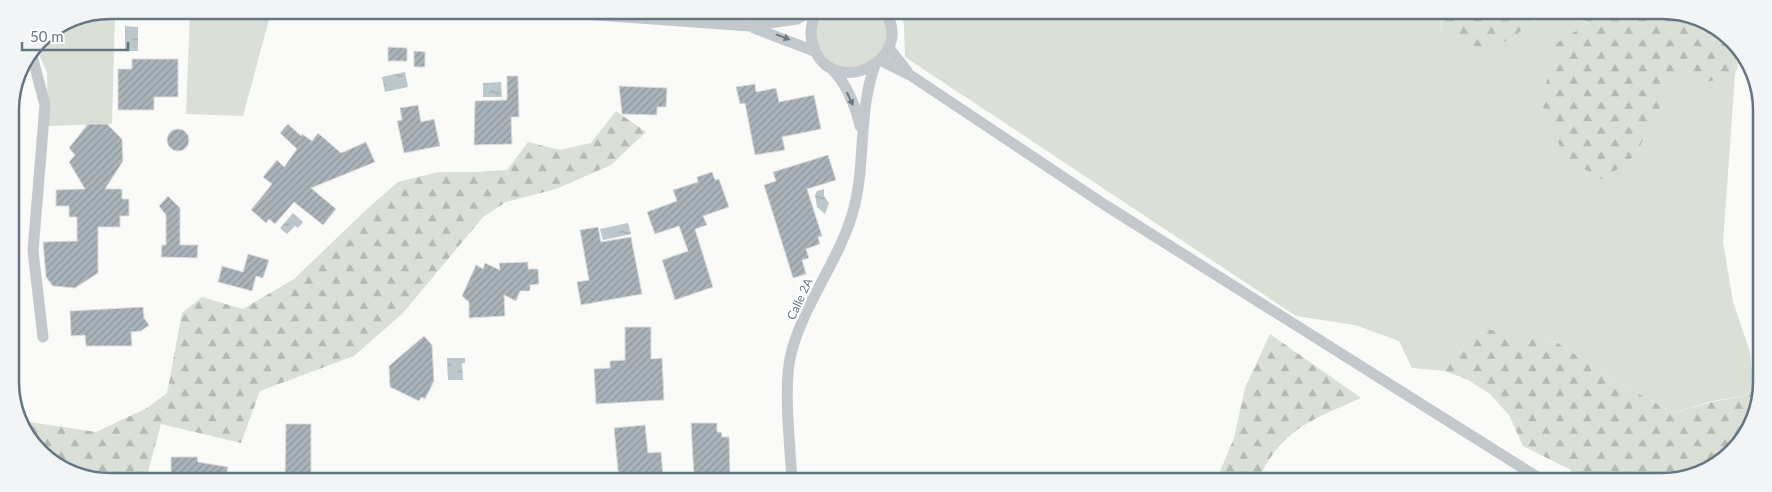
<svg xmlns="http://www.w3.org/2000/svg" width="1772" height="492" viewBox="0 0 1772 492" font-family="Lato,sans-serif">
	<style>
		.grass { fill: #dadfd7 }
		.forest { fill: url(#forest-firs) }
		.water { fill: url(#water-ripples) }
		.building { fill: url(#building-hatch); stroke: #dcdcda }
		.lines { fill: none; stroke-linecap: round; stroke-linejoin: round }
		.minor { stroke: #c3c8cc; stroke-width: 11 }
		.oneway { fill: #6a7a87 }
		.labels { text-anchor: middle; stroke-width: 5; stroke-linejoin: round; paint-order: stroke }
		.street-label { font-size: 12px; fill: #657683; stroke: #fff }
		.rim { fill: none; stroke: #657683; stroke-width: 2.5 }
	</style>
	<defs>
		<pattern id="forest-firs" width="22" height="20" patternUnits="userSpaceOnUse" patternTransform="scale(1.25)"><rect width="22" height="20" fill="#dadfd7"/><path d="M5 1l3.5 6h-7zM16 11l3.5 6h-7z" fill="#b4b9b4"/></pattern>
		<pattern id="water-ripples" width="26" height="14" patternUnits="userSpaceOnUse" patternTransform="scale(1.25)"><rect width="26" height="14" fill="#bbc7cb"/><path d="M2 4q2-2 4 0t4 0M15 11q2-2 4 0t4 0" fill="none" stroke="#9ca6aa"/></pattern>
		<pattern id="building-hatch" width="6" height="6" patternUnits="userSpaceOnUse" patternTransform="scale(1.25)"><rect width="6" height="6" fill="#aab3b9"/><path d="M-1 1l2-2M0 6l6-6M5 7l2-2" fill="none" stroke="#8e969c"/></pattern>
	</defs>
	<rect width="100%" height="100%" fill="#fafaf8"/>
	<!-- grass -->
	<path class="grass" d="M190,11L271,12L243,116L186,114Z
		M817,11L885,12L890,25L880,60L842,72L814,51Z
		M899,12L1440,13L1441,32L1512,40L1537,13L1578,17L1589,24L1581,30L1636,154L1681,65L1735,75L1738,48L1741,55L1735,75L1723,242L1733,302L1750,352L1754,394L1712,401L1673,413L1604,374L1558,343L1470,327L1463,346L1445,371L1412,368L1399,341L1355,325L1296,316L905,57L904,24Z
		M115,15L112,124L48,126L47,73L35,45L39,39L72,17Z"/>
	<!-- forest -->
	<path class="forest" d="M1440,13H1688L1733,39L1738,48L1735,75L1691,86L1681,66L1636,154L1604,180L1565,158L1543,107L1552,46L1589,23L1578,17L1537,13L1512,40L1476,47L1441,32Z
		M616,111L646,132L611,165L556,189L506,202L483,217L403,313L354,356L260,391L241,443L161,424L146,479H84L35,448L27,432L30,422L96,432L147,408L167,393L182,313L202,297L243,309L294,279L367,209L398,182L438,172H478L507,170L528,142L560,150L591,143Z
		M1470,326L1558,343L1604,374L1673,413L1712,402L1754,394L1756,412L1723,461L1669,482H1570L1571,470L1523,446L1509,415L1489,393L1466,379L1445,371L1463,346Z
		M1270,334L1361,398C1314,419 1280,429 1258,481H1216L1234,438L1245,388Z"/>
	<!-- water -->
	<path class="water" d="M125,26L138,27V51H125Z
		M405,72L408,87L385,92L382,77Z
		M501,82L502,97H483V83Z
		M824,189V196L829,203L825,214L817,207L815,195L817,191Z
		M293,213L303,222L298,228L295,226L287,234L280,228Z
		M628,223L631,234L603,240L600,229Z
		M447,358H465V363H462L463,380H448Z"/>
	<!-- building -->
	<path class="building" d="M388,47L407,48V61H388Z
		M414,51L425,52V67H414Z
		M132,59H178V97H154V110H118V69H132Z
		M507,76H518L519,117H511L512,144L474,145L475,101L507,100Z
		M755,84L756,92L776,88L779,102L814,95L821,129L782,137L785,150L755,155L745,103L740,104L736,87Z
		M619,86L667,88L666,107H657V115L622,114Z
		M418,105L421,122L434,119L440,146L404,153L397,121L402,120L400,108Z
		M88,124H107L122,139L123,161L105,189H122V199H129V216H120V227H98V273L75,288L53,286L46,277L43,242L77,241V217H69V206H56V190L85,189L69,162L75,155L69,148Z
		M288,124L301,136L302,134L312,141L318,133L341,153L366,142L375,162L311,188L336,209L323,225L294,202L275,224L269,219L266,223L251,210L272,184L263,177L277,160L284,167L297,149L280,133Z
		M167 140a11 11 0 1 1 22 0a11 11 0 1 1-22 0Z
		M828,155L836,180L807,189L822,236L818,237L820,244L806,249L809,258L802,260L806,274L793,278L764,185L776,181L773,172Z
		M712,172L715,180L719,179L729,207L703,216L707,225L695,229L713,287L675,300L662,260L688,251L679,226L655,234L647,212L677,201L673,190L698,182L697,177Z
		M168,196L180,208V245H198L197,258L161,257L162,245H166V215L159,206Z
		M598,227L601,242L631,237L642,294L581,305L577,282L589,280L580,230Z
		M248,254L269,260L263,278L256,276L252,291L218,282L222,266L243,272Z
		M528,262V269H538L539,284L530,285V291H520L516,301L504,295L505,316L469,318V302L462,296L476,265L483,269L485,263L500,270L499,263Z
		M143,307L144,318L149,325L141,331L131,332L132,346H86L85,335L71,336L70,311Z
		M625,327H651V359L662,358L664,400L596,404L594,369L610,368V361L625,360Z
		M424,336L432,345L434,381L425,399L421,397L419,401L390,387L389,366Z
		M691,423H717V432H721L722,437H729L730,477L694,478Z
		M286,424H311V473H303V479H285Z
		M645,425L648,453L661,452L663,476L619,480L614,428Z
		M171,457H197L198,462L228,467L225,479H171Z"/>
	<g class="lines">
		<!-- minor -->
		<path class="minor" d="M541,11L750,26L797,19L811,11
			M817,11C811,22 809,33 813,45C831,102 917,60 885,12
			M754,28L814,51
			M888,47L907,71
			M31,52L45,105L33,251L43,337
			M880,60L910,75L1105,205L1545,482
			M832,69C846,83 856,107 860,126
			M792,480C790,446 783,385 791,354C803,305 837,264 852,215C867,166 857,114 875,65"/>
	</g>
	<!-- one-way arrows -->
	<defs><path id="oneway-solid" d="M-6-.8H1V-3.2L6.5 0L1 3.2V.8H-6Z" transform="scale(1.25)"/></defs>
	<g class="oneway">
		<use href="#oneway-solid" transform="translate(783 37) rotate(21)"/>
		<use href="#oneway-solid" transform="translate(850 99) rotate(65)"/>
	</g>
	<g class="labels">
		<!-- street labels -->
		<g class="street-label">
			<text transform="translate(800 299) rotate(-65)" y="4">Calle 2A</text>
		</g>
	</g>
	<!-- crop -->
	<path d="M0 0H1772V492H0ZM110 19H1662A91 91 0 0 1 1753 110V382A91 91 0 0 1 1662 473H110A91 91 0 0 1 19 382V110A91 91 0 0 1 110 19Z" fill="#f3f4f5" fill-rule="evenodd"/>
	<path class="rim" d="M110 19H1662A91 91 0 0 1 1753 110V382A91 91 0 0 1 1662 473H110A91 91 0 0 1 19 382V110A91 91 0 0 1 110 19Z"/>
	<!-- scale -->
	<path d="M22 42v8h106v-8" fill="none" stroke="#657683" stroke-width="2.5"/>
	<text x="30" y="42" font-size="15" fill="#657683" stroke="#ffffff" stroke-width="4" paint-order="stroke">50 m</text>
</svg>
